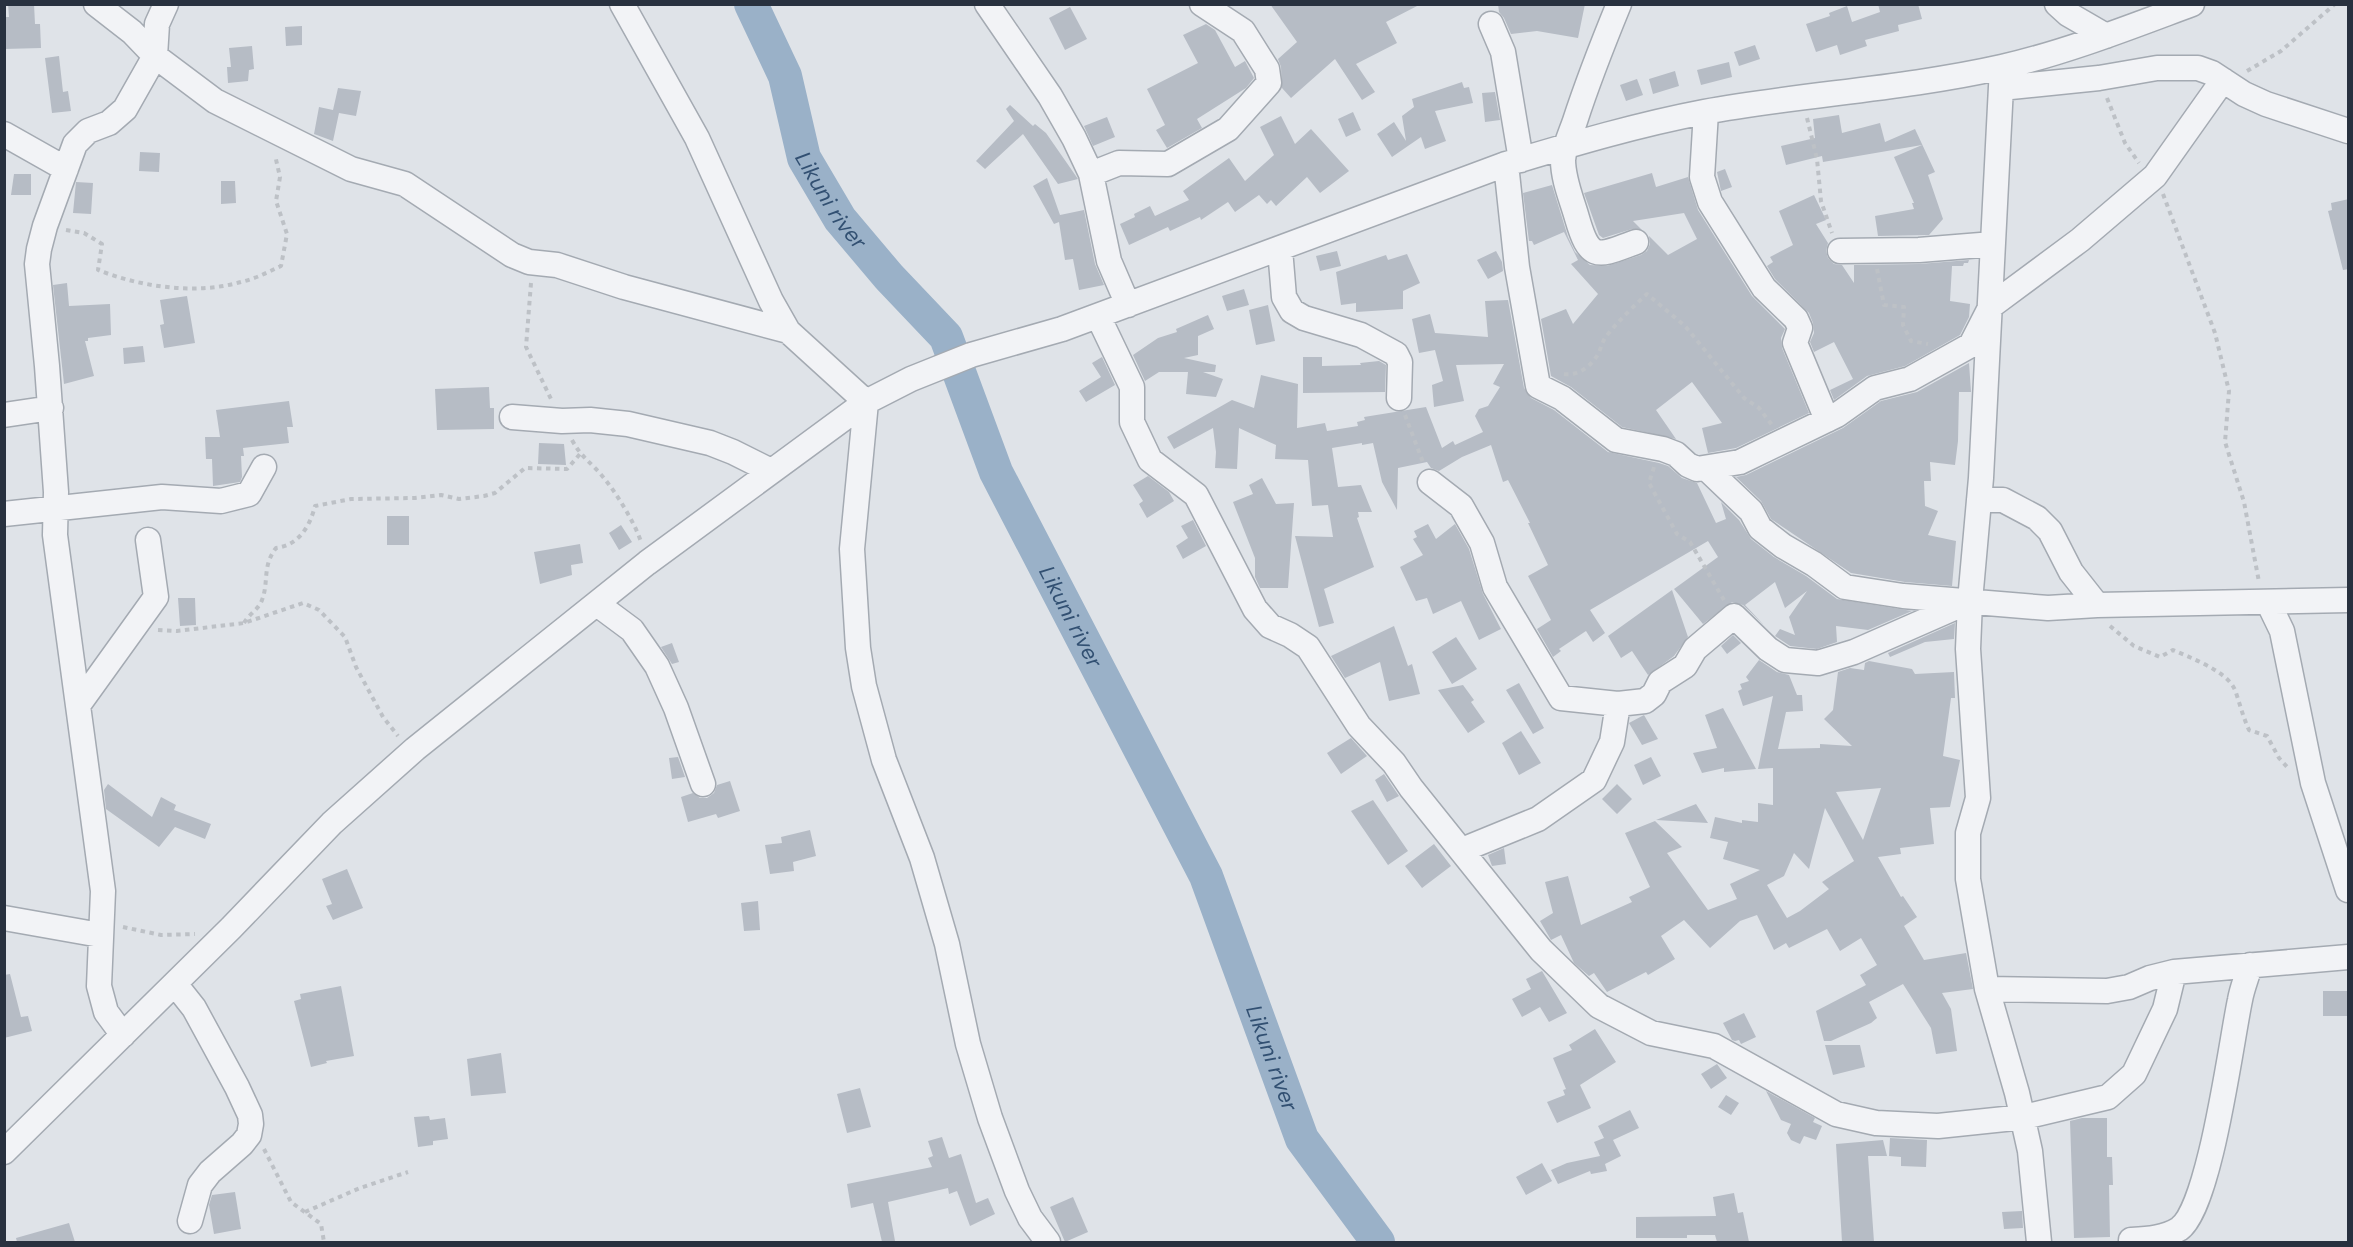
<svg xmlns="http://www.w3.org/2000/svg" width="2353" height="1247" viewBox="0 0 2353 1247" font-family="'DM Sans',sans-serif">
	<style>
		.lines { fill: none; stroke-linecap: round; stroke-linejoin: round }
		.river { stroke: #9ab1c8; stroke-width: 34 }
		.building { fill: #b6bcc5; fill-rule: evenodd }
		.minor-casing { stroke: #a4aab2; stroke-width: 27 }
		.path { stroke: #bdc1c6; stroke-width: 4; stroke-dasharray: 4.5 4.5; stroke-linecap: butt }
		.minor { stroke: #f2f3f6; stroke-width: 24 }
		.labels { text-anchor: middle; stroke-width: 4.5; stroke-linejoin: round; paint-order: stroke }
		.water-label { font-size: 22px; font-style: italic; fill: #325072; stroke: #eef1f6 }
	</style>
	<rect width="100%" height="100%" fill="#dfe3e8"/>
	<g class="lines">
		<!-- river -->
		<path class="river" id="s1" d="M751,4L785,76L804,158L840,219L889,277L946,337L996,472L1206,876L1302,1139L1378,1242"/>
	</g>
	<!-- building -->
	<path class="building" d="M8,4H34L35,24H40L41,48L4,49V17H9Z
		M1270,4H1421L1386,22L1397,43L1356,64L1375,92L1362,100L1335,59L1291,98L1282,88L1281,67L1278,59L1297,42Z
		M1498,4H1585L1578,38L1537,31L1511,34L1504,18L1499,12Z
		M1878,4H1918L1922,19L1898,25L1899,31L1865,40L1867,46L1840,55L1837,45L1816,52L1806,24L1830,16L1829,13L1847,6L1852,22L1880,12Z
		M1070,7L1087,39L1065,50L1049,18Z
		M1206,24L1215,30L1235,67L1245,61L1254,78L1246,88L1197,119L1202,128L1167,148L1156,130L1165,125L1147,89L1198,63L1183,35Z
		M302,26V45L286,46L285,27Z
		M1755,45L1760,59L1739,66L1734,52Z
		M252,46L254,69L249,70L248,81L228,83L227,67H231L229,48Z
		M59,56L63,92L68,91L71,111L52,113L45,58Z
		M1729,62L1732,77L1701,85L1697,70Z
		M1675,71L1679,86L1653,94L1649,79Z
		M1637,79L1643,95L1626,101L1620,85Z
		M1462,82L1464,88L1469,87L1473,103L1435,111L1446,141L1425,149L1421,137L1392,157L1377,134L1394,122L1406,141L1402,116L1414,107L1412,99Z
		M338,88L361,91L356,116L339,113L333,141L314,134L319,107L333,110Z
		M1495,92L1500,120L1485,122L1482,93Z
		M1010,105L1033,126L1035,124L1046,133L1078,179L1058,184L1023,134L985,169L976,161L1014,121L1006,109Z
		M1353,112L1361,130L1346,137L1338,119Z
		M1839,115L1842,133L1880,123L1885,142L1915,129L1935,172L1928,175L1943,219L1929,235L1878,236L1875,216L1914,209L1912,203H1914L1894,157L1922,145L1823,162L1822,156L1786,165L1781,146L1815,138L1813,119Z
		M1281,116L1295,144L1311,129L1349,171L1320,193L1307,177L1276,206L1271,200L1267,204L1259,195L1235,212L1228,202L1201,220L1200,217L1170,231L1168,227L1129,245L1120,224L1135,217L1134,214L1150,206L1155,216L1189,200L1183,191L1229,158L1245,181L1274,155L1260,127Z
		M1107,117L1115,137L1093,146L1084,126Z
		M140,152L160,153L159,172L139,171Z
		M1725,169L1732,187L1721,191L1717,172Z
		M1652,173L1656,187L1688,177L1698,210L1752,296L1785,329L1781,338L1782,348L1809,413L1736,448L1708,453L1702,428L1722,423L1692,382L1656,410L1676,439L1622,427L1571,387L1551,376L1541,319L1566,309L1573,324L1598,294L1571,264L1578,260L1564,232L1534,245L1532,241H1529L1523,193L1552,185L1568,237L1575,252L1590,265L1607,266L1641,255L1647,251L1650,244L1649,236L1668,255L1697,239L1684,213L1633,221L1642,230L1632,229L1603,238L1599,235L1584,193Z
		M14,174H31V195H11Z
		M1047,178L1060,215L1084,210L1095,264L1104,285L1079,290L1073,259L1065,260L1059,222L1054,224L1033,186Z
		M221,181H235L236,203L221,204Z
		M76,182L93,183L91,214L73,213Z
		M1814,195L1826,220L1816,224L1828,243L1826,251L1828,258L1834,264L1842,265L1854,283V265L1919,264L1969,260L1968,263H1964L1963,266H1952L1950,301L1970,304L1969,317L1960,335L1905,366L1867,376L1834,400L1830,390L1853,379L1834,342L1814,352L1810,342L1814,333L1813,323L1809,313L1775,279L1767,266L1773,262L1770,257L1793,245L1779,211Z
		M2349,199V269L2343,270L2328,211L2332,210L2331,203Z
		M1337,251L1341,266L1320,271L1316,256Z
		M1496,251L1502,262L1503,271L1488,279L1477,260Z
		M1407,254L1420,283L1403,291V309L1356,312V303L1341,305L1336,272L1386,255L1388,260Z
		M67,283L69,306L110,304L111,335L88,338V341H85L94,376L64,384L53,285Z
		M1244,289L1249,305L1227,311L1222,296Z
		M187,296L195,343L164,348L160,325L164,324L160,300Z
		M1508,300L1524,388L1531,398L1554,410L1608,452L1659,463L1668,466L1682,478L1697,483L1716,523L1726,519L1721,502L1739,520L1751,539L1774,557L1806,576L1837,599L1912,611L1868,630L1836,626L1837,642L1817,649L1790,646L1775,636L1780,629L1795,635L1789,617L1807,591L1785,608L1775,582L1745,605L1763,624L1743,605L1732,602L1703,624L1674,589L1718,557L1708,541L1590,610L1605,633L1593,642L1586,631L1559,649L1561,651L1553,657L1537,629L1551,620L1528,576L1548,565L1528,523H1530L1508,480L1503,482L1491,445L1462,457L1439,471L1431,468L1427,462L1398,468L1397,510L1382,482L1373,443L1362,445V443L1332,448L1338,487L1361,485L1372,512H1358L1359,517L1357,518L1374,567L1324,589L1334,623L1319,627L1295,536L1333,537L1328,505L1312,506L1308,460L1275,459L1276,445L1239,428L1237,469L1215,468L1216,452L1213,428L1174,449L1167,437L1232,400L1254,408L1261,375L1298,384L1297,428L1325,423L1327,431L1358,426L1357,422L1365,420L1364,417L1426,407L1442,448L1453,441L1455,445L1483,432L1475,416L1479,409L1488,406L1500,387L1493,384L1504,364L1456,365L1464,401L1434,407L1432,385L1443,381L1435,350L1419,353L1412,319L1430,314L1435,333L1488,337L1485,301Z
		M1268,305L1275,341L1256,345L1249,310Z
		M1208,315L1214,329L1198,336V355L1184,358L1216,365L1215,372H1203L1223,379L1216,397L1186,394L1188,372H1159L1145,381L1133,355L1158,338L1177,332L1176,329Z
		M143,346L145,362L124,364L123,348Z
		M1102,357L1115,385L1086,402L1079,391L1101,377L1092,363Z
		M1303,357H1322V366L1361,365L1360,363L1379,361L1386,365L1385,392L1303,393Z
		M1969,363L1971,392H1959L1958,441L1955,465L1930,462L1931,481H1924L1925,506L1938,511L1928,535L1956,541L1952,586L1905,582L1851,573L1771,519L1761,501L1736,477L1746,475L1843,428L1881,401L1917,392Z
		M489,387L490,408H494V429L437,430L435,389Z
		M289,401L293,427H287L289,443L243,448L244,456H241L242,477L240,482L213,486L212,459H206L205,437H220L216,410Z
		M539,443L564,444L566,465L538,464Z
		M1148,476L1169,492L1174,501L1147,518L1139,504L1143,501L1133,485Z
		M1262,478L1276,504L1294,503L1288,588H1260L1255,577V558L1233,502L1253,494L1249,485Z
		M387,516H409V545H387Z
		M1193,520L1206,546L1183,559L1176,546L1188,538L1181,526Z
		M1428,524L1436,539L1455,524L1469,549L1483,594L1501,629L1479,640L1461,601L1433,614L1427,598L1416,601L1400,567L1423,555L1413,539L1417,537L1414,531Z
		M621,525L632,542L619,550L609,533Z
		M580,544L583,563L571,565L572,575L540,584L534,552Z
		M1672,590L1688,637L1674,656L1648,675L1632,651L1621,658L1608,636Z
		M178,598H195L196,625L180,626Z
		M1955,623L1954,639L1925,642L1890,657L1888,653Z
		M1394,626L1408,666L1412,664L1420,694L1389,701L1380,662L1345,678L1331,656Z
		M1733,635L1741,643L1727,654L1721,646Z
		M1456,637L1477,669L1452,684L1432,652Z
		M672,643L679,662L672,664L661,647Z
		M1759,660L1777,672L1789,675L1797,695H1802L1803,711L1786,712L1778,749L1820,748V744L1852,746L1824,719L1833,710L1838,672L1850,668L1864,670L1865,663L1869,661L1912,669L1915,674L1954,672L1955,698H1951L1943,756L1960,760L1950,807L1930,808L1934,844L1900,848L1901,854L1878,857L1901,897L1903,896L1917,917L1904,926L1924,960L1966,953L1973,989L1942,993L1951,1009L1957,1051L1936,1054L1931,1028L1903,984L1869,1002L1877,1018L1871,1023L1831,1041H1824L1816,1011L1866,985L1860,975L1877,965L1861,938L1840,951L1827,929L1789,948L1786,943L1774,950L1757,915L1740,921L1710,948L1684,920L1661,936L1675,959L1648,975L1646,972L1607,992L1594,973L1589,976L1574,963L1561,935L1551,940L1540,921L1553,913L1545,882L1568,876L1581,925L1632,902L1629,897L1650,887L1625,833L1655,821L1682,847L1667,853L1708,910L1737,899L1730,884L1760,870L1723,859L1728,842L1710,838L1715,817L1742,823V820L1758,822V803L1773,805V768L1758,769L1773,696L1743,706L1738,691L1742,689L1740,684L1749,681L1746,677ZM1881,788L1863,840L1836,792ZM1825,808L1854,861L1822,882L1829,889L1800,911L1787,918L1767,885L1784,876L1794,853L1809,869Z
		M1519,683L1544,728L1533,734L1506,690Z
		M1463,685L1474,700L1471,702L1485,722L1468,733L1438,690Z
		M1723,708L1756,769L1724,772V768L1702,773L1693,753L1717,748L1705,715Z
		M1644,715L1658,739L1642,745L1629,723Z
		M1521,731L1541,763L1519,775L1502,743Z
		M1351,738L1367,756L1341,774L1327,753Z
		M678,757L685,777L672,779L669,758Z
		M1651,757L1661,776L1643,785L1634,765Z
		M1384,774L1399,796L1387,802L1375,780Z
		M730,781L740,811L718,818L716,814L688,822L681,797L693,793L700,798H707L714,793L717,785Z
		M108,784L152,817L161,797L176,805L174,810L211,824L205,839L175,827L159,847L106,809L104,790Z
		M1617,784L1632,799L1617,814L1602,799Z
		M1373,800L1408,851L1388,865L1351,811Z
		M1696,804L1708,823L1656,820Z
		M810,830L816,856L793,862L794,871L770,874L765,845L782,843L781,837Z
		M1434,844L1451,866L1422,888L1405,866Z
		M1504,848L1506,864L1492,866L1488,855Z
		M347,869L363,908L333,920L326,906L332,904L322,879Z
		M758,901L760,930L744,931L741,903Z
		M1542,971L1567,1013L1549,1022L1540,1007L1522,1017L1512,999L1531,989L1526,979Z
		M10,974L21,1017L28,1016L32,1031L4,1038V975Z
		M341,986L354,1056L326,1061L327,1063L311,1067L294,1001L301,999L300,994Z
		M2323,991H2349V1016H2323Z
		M1744,1013L1756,1037L1741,1044L1739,1040L1735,1041L1732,1040L1723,1023Z
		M1595,1029L1616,1062L1580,1085L1591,1108L1557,1123L1547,1102L1565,1095L1563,1090L1566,1089L1553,1058L1572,1050L1569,1045Z
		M1825,1045H1860L1865,1067L1833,1075Z
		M501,1053L506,1093L471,1096L467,1059Z
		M1717,1064L1727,1078L1711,1089L1701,1074Z
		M860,1088L871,1127L847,1133L837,1094Z
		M1766,1091L1815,1118L1813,1122L1822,1126L1816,1140L1804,1136L1800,1144L1791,1140L1787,1133L1791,1124L1781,1120Z
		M1726,1095L1739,1103L1731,1115L1718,1107Z
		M1630,1110L1639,1128L1613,1140L1621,1156L1605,1164L1607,1171L1591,1174L1590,1171L1558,1184L1551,1170L1567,1163L1600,1156L1594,1142L1604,1138L1598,1126Z
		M429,1116L430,1120L445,1118L448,1139L433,1141V1145L418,1147L414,1117Z
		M2082,1118H2107V1157H2112L2113,1185H2109L2110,1237L2074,1238L2070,1121Z
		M942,1137L949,1158L961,1154L976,1203L988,1198L995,1214L970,1226L957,1191L949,1194L948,1188L888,1202L895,1241L882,1242L873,1203L851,1208L847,1184L932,1167L928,1158L933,1156L928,1141Z
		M1890,1138L1927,1140L1926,1167L1901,1166V1157L1889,1156Z
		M1883,1140L1887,1156H1868L1874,1242H1842L1836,1144Z
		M1542,1163L1552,1181L1526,1195L1516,1177Z
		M235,1192L241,1229L214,1234L209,1205L212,1195Z
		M1734,1193L1738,1213L1743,1212L1749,1242H1717L1715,1235H1687V1238H1636V1217L1716,1216L1713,1197Z
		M1073,1197L1088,1232L1065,1242L1050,1207Z
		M2022,1211L2023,1228L2004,1229L2002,1212Z
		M69,1223L75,1242H17L16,1238Z"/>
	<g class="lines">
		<defs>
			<path id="minor" d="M96,4L132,32L155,56L215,101L351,169L405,184L512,255L529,262L557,265L624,287L788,331
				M622,4L697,138L771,301L788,331L866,402L852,549L858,648L864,686L884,760L922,858L947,944L968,1044L990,1118L1017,1191L1030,1218L1048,1242
				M987,4L1050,96L1074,138L1091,174L1109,261L1128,305
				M1619,4C1603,43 1588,81 1575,121C1571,133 1564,147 1563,160C1563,180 1572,200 1577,218C1590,263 1598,256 1636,242
				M2057,4L2068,14L2106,36
				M1491,24L1503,52L1521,160
				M2002,67L1981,478L1970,601L1968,649L1978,798L1968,833V879L1987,989L2017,1093L2030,1151L2039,1242
				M2001,88L2099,78L2157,68H2198L2212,73L2244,94L2266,104L2348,131
				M1706,112L1702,177L1710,202L1764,288L1796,319L1800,328L1795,343L1827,420
				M4,134L66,169
				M1506,164L1517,267L1538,386L1562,398L1616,440L1663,449L1676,454L1688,465L1697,469L1740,462L1837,415L1875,388L1910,379L1971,345L1991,306L2080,240L2155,176L2223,80
				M1091,174L1119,163L1168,164L1228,129L1269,83L1267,69L1243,31L1202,4
				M1280,249L1284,297L1292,311L1304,318L1361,335L1396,354L1400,362L1399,398
				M1840,251L1919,250L1993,244
				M1098,316L1132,387V422L1150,460L1196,495L1255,609L1270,626L1290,635L1308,647L1359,726L1394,763L1411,788L1541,950L1599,1006L1651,1033L1714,1046L1836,1114L1876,1123L1938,1126L2024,1117L2108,1097L2134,1074L2165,1009L2174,972
				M4,415L51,408
				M512,417L562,421L590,420L628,424L710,443L733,452L771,471
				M1707,469L1751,511L1760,528L1783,546L1814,564L1845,587L1903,596L2048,608L2097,605
				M1430,482L1461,506L1482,543L1495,587L1561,698L1618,704L1645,701L1654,694L1660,682L1685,666L1695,649L1734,616L1768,649L1785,660L1818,663L1854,652L1970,601
				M1979,500H2003L2037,518L2050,531L2071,572L2097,605L2348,600
				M4,514L162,497L221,501L249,494L264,467
				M2268,602L2282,631L2313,783L2348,890
				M597,604L632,630L657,666L676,708L703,784
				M79,704L156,597L148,540
				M1462,850L1538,819L1594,780L1612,742L1618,704
				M4,918L100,935
				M175,984L194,1008L237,1087L250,1115L251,1124L249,1135L242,1144L210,1172L200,1185L190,1221
				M1987,989L2107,991L2129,987L2150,978L2174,972L2348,957
				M123,1035L106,1012L99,986L103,891L55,535L56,492L47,366L37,264L39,249L45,226L75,144L88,131L109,123L125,109L155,56L157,24L166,4
				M4,1152L231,928L332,823L415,749L647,563L866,402L911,379L971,355L1062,329L1506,164C1573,144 1636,125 1704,112C1803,94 1904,89 2002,67C2067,52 2130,27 2192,4
				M2131,1240C2147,1239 2165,1238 2179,1229C2210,1208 2231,1042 2240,1000C2242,988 2247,977 2250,965"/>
		</defs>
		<!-- minor casing -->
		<use href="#minor" class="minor-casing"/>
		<!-- path -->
		<path class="path" d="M2247,71L2281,51L2335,4
			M2107,98L2125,143L2139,163
			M1807,118L1817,159L1821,201L1832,233
			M2163,194L2215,333L2229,391L2225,442L2244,502L2259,582
			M66,230L84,233L102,244L98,270C141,287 196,295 241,282C255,279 268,272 281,266L287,234L276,201L280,177L275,155
			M1877,269L1884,305L1904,307L1903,325L1911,341L1928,344
			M531,283L526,347L551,399
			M1564,374C1577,376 1591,367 1598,354C1602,346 1602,341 1608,334C1620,319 1634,306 1647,294L1685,326L1744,398L1759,408L1772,425
			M1405,415L1424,465
			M572,440C579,453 586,459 596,469C611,484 635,522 641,542
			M1654,467L1649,483L1677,534L1690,542L1724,600
			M244,623C249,614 259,609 262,600C269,582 262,566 276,548C299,545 310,526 315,506L351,499L415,498L441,495L459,499L484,496L495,493L525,468L567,469L580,454
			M2110,626L2134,646L2160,657L2173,650C2191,658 2227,671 2235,690C2240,704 2243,717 2249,730L2267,736L2279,758L2288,768
			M158,630L177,631L244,623L303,603L319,610L345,637L356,667L383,717L398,736
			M123,927L161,935L195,934
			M264,1149L291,1202L321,1224L324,1242
			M305,1212L360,1188L408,1172"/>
		<!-- minor -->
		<use href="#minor" class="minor"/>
	</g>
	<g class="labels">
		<!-- water labels -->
		<g class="water-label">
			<text dy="8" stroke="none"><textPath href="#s1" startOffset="214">Likuni river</textPath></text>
			<text dy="8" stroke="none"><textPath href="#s1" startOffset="700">Likuni river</textPath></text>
			<text dy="8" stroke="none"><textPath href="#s1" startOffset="1186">Likuni river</textPath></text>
		</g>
	</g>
	<!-- border -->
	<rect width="2353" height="1247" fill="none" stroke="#28313f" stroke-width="12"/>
</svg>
